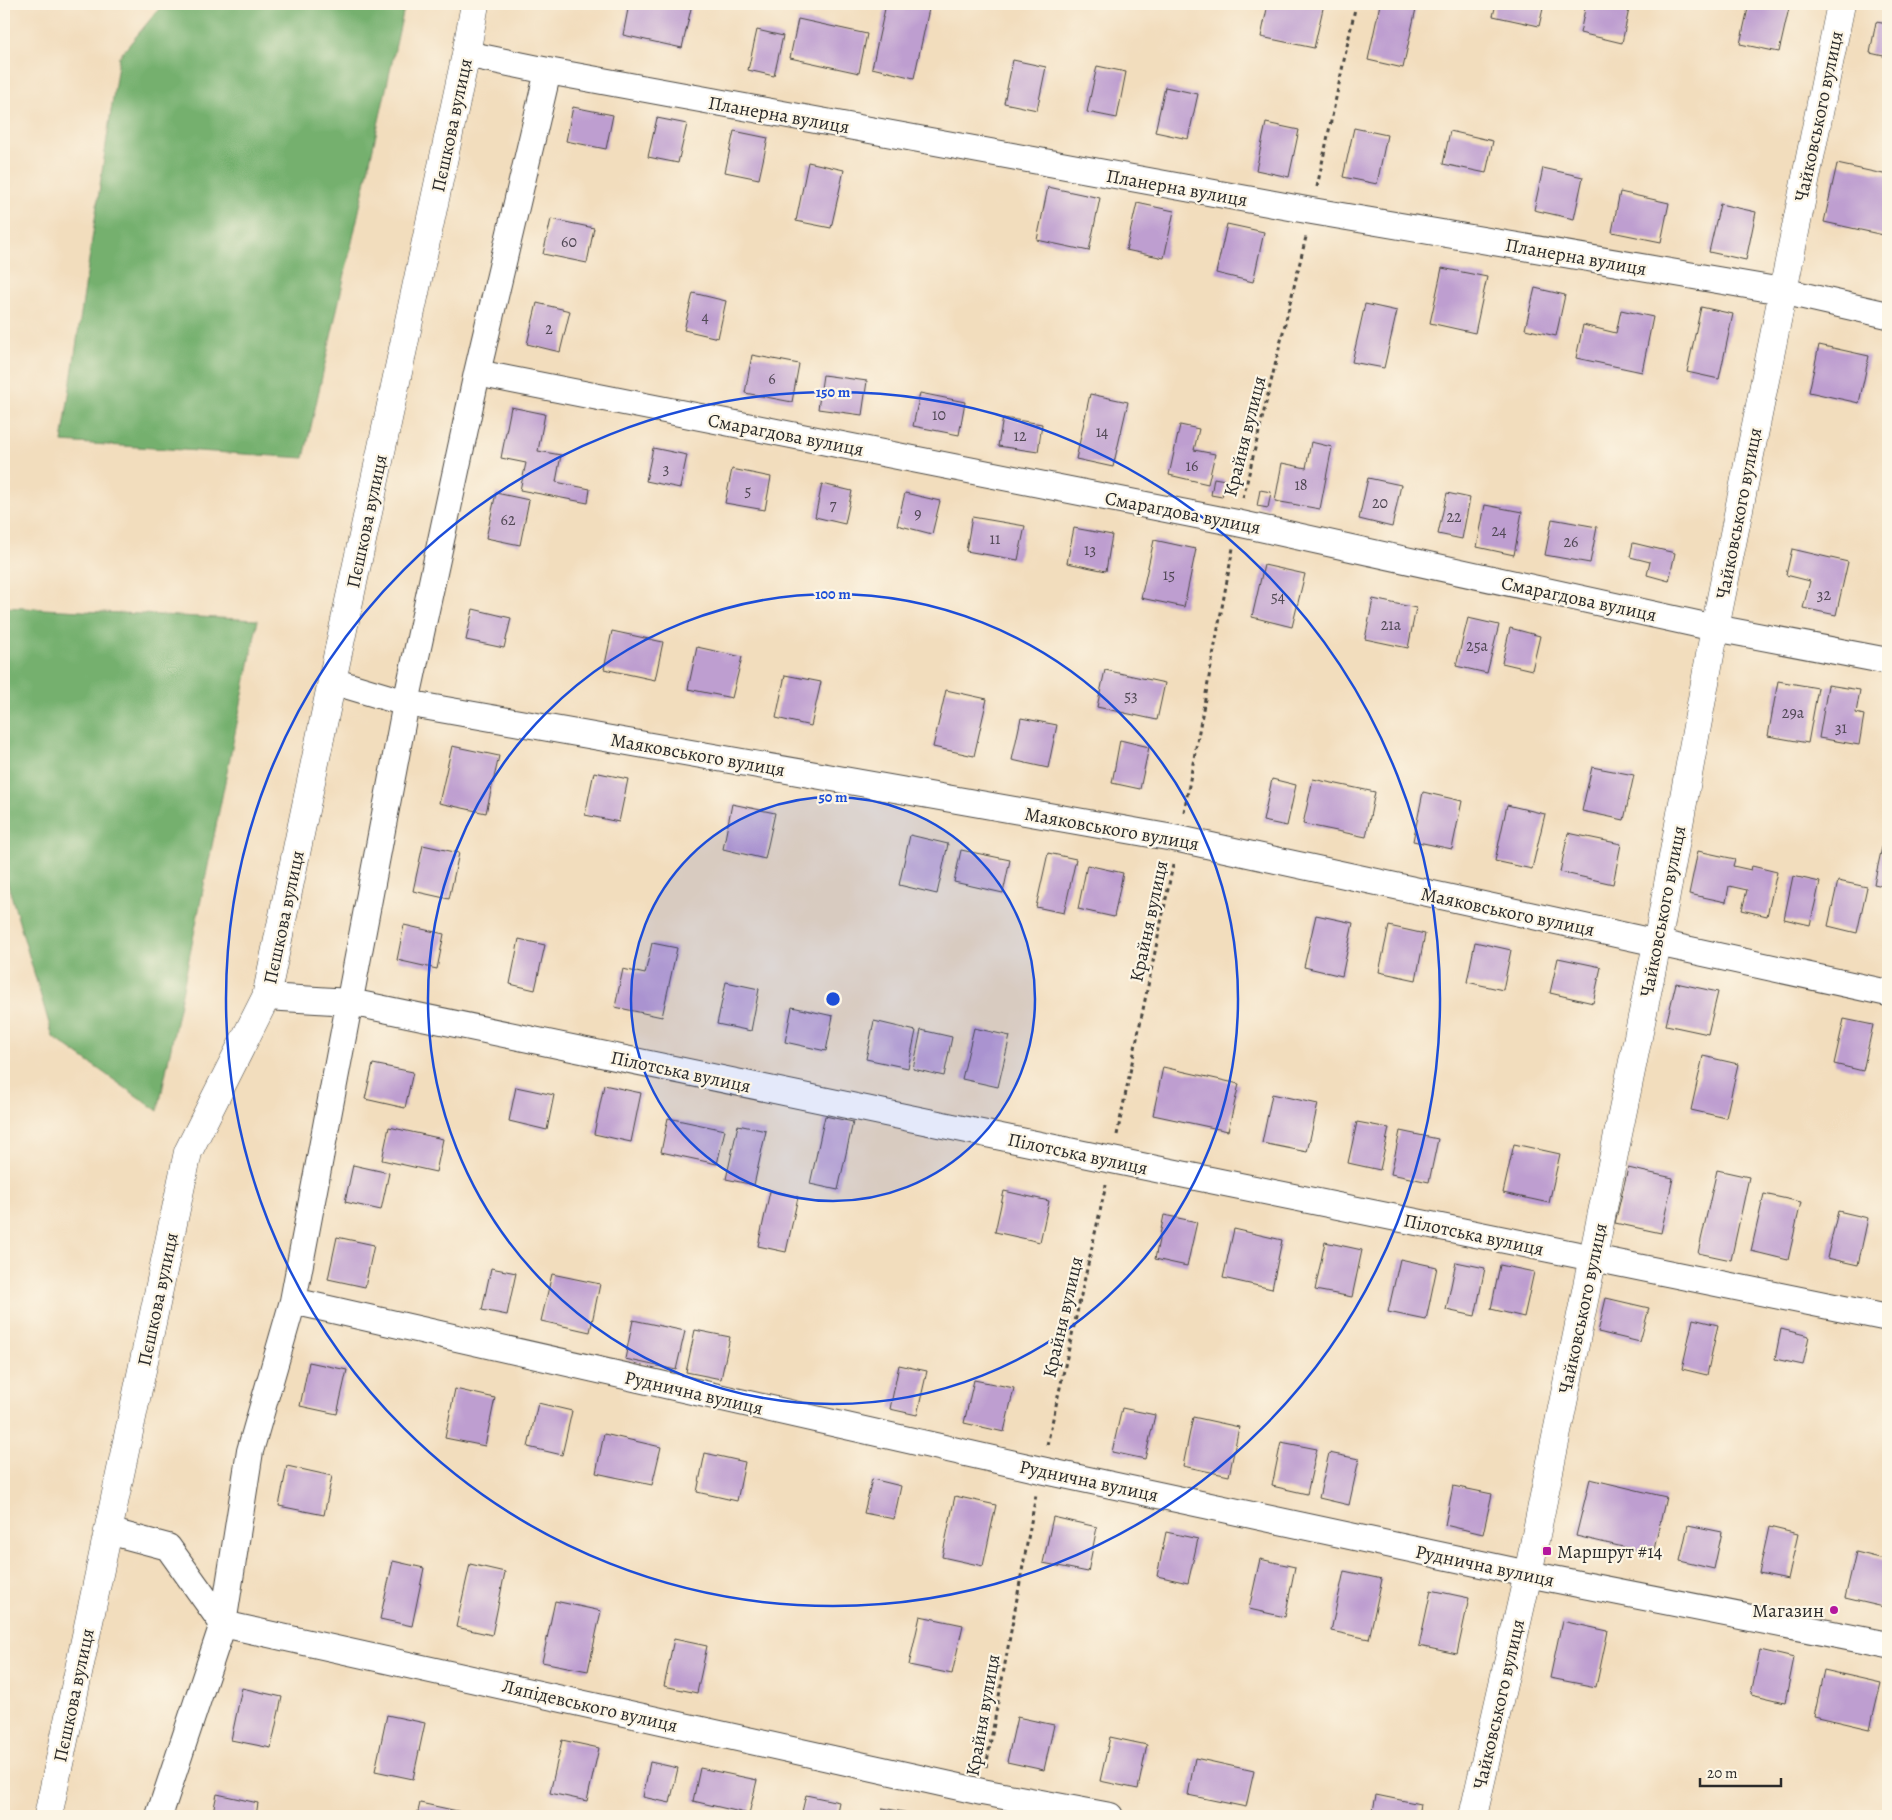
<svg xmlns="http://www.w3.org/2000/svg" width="1892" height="1820" viewBox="0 0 1892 1820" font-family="Alegreya,serif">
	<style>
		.forest { fill: #74b06e; stroke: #506e4c }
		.building { fill: #be9ed0 }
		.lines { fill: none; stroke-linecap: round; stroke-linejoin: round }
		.minor-casing { stroke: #494641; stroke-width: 28 }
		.tertiary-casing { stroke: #494641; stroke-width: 29 }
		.path { stroke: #494641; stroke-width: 3; stroke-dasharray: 4 4; stroke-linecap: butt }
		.minor { stroke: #fff; stroke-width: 26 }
		.tertiary { stroke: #fff; stroke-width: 28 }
		.ring { fill: none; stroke: #1d4ed8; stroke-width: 2.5 }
		.poi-dot { fill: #b5179e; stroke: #fcf5e5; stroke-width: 2 }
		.labels { text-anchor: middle; stroke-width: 4.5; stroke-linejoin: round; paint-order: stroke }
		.number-label { font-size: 16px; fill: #504854 }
		.street-label { font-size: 19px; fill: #2b2b2b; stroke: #fcf5e5 }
		.poi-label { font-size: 19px; fill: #2b2b2b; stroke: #fcf5e5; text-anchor: start }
		.centre { fill: #1d4ed8; stroke: #fcf5e5; stroke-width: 2.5 }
		.ring-label { font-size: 15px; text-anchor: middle; font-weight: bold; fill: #1d4ed8; stroke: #fcf5e5; stroke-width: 4.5; stroke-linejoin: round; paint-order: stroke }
	</style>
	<rect width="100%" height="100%" fill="#fcf5e5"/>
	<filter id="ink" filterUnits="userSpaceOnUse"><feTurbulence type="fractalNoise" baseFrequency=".02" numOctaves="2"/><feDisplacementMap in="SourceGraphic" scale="10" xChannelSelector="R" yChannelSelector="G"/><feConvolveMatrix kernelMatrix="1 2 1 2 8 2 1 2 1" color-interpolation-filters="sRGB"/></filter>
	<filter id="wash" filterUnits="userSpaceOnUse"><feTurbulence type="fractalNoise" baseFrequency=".0096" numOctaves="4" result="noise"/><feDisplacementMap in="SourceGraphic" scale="20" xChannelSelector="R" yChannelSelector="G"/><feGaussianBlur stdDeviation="1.12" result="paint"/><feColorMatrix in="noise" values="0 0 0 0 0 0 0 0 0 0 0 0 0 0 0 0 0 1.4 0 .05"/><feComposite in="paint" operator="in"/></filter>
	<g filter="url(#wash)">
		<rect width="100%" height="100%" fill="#f2ddbd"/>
		<!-- forest -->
		<path class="forest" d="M163,4H405L304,458L62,442L119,57Z
			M4,607L258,620L158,1111L53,1037L4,871Z"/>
		<g id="blocks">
			<!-- building -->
			<path class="building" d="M629,4H692L682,48L623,35Z
				M886,4H907L929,9L914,78L872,68Z
				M1268,4H1324L1314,48L1261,37Z
				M1380,4H1417L1403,68L1368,60Z
				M1496,4H1544L1539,26L1493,16Z
				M1586,4H1630L1622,43L1580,33Z
				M1749,4H1768L1789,8L1779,52L1740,44Z
				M798,19L867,34L859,73L790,58Z
				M1876,22L1888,24V57L1870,53Z
				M757,30L783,36L774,76L748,70Z
				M1013,60L1046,67L1037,110L1004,103Z
				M1097,66L1126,72L1117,118L1087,112Z
				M1165,87L1198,94L1188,139L1155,132Z
				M573,107L613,115L606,149L566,141Z
				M657,118L687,124L678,163L648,157Z
				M1266,123L1299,130L1289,177L1256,170Z
				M1354,128L1387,135L1377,184L1343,177Z
				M734,131L768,138L759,179L725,172Z
				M1450,131L1493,141L1486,173L1443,164Z
				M808,162L844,170L831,228L796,221Z
				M1837,164L1888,175V236L1824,222Z
				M1543,168L1583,177L1574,219L1534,210Z
				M1048,187L1100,198L1089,251L1037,240Z
				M1620,192L1669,203L1661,242L1612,232Z
				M1137,203L1174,211L1164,258L1126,250Z
				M1720,204L1756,212L1746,260L1709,252Z
				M551,219L594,228L587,263L543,254Z
				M1227,224L1264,232L1253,282L1216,273Z
				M1442,268L1487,277L1475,333L1430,323Z
				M1535,288L1565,295L1556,336L1525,329Z
				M693,293L726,301L718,338L684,330Z
				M537,303L570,311L560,352L527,344Z
				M1365,304L1397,311L1384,368L1352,362Z
				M1701,307L1733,314L1719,379L1687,372Z
				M1621,310L1653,317L1642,372L1576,358L1583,325L1616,333Z
				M1819,345L1869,356L1859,403L1809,392Z
				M752,355L799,364L792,402L745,393Z
				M823,375L867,381L862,415L818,409Z
				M920,393L965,402L959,435L913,426Z
				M1090,394L1128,402L1113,467L1076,459Z
				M511,407L545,414L538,451L561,455L556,482L590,489L588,503L520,490L526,463L501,458Z
				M1003,418L1042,424L1038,452L998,446Z
				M1180,425L1199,429L1194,450L1215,454L1208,484L1169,475Z
				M1311,442L1332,447L1320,509L1275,501L1282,463L1306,468Z
				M653,448L687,455L680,488L646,481Z
				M732,469L771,477L765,510L725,503Z
				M1214,478L1225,480L1222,497L1211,495Z
				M1368,478L1401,485L1392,527L1359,519Z
				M822,484L852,491L845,524L815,517Z
				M1260,490L1271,492L1268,508L1257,506Z
				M496,493L529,500L520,545L486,538Z
				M905,493L940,501L932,534L897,525Z
				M1447,493L1470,498L1462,539L1438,534Z
				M1485,505L1522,512L1514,555L1477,547Z
				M972,517L1025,526L1018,560L966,551Z
				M1552,519L1597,527L1590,563L1545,555Z
				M1074,528L1112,535L1106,571L1067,563Z
				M1154,540L1196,549L1184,607L1141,598Z
				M1633,543L1675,553L1669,581L1647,575L1650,562L1630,557Z
				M1792,549L1848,562L1836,615L1803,608L1810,581L1786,575Z
				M1264,565L1305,574L1292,627L1252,617Z
				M1373,599L1416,608L1408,648L1365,639Z
				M473,609L511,618L504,648L466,640Z
				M1468,618L1499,625L1487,673L1456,666Z
				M1510,628L1540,636L1532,670L1502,663Z
				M612,631L663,642L655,680L604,669Z
				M697,647L742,657L732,698L688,689Z
				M1105,670L1165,683L1157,720L1097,707Z
				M785,675L821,682L811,726L776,718Z
				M1778,681L1818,688L1808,743L1768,736Z
				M1828,685L1860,690L1856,713L1864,715L1859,745L1819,738Z
				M946,690L987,699L974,756L933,747Z
				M1021,718L1057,725L1048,768L1012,760Z
				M1120,740L1149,747L1140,789L1112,783Z
				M452,746L499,756L486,813L439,803Z
				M1592,767L1634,775L1624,820L1582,811Z
				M594,772L628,779L619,822L585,815Z
				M1272,779L1296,785L1287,826L1263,821Z
				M1313,779L1375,792L1366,837L1303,824Z
				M1423,792L1462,801L1452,849L1413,841Z
				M732,804L775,813L765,859L723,849Z
				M1507,805L1545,814L1532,869L1495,861Z
				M1887,824H1888V887L1874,884Z
				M1568,833L1621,844L1613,884L1560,872Z
				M910,835L948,844L937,894L899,885Z
				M423,845L459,853L449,899L413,891Z
				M961,850L1010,860L1003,893L954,882Z
				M1698,851L1735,859L1733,866L1751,870L1752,866L1777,872L1767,916L1742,910L1747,890L1729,886L1726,902L1689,894Z
				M1048,853L1076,859L1064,913L1036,907Z
				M1087,865L1123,873L1114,917L1078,909Z
				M1793,876L1820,882L1810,925L1784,919Z
				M1838,881L1867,887L1857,933L1828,926Z
				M1316,915L1353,923L1342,976L1304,967Z
				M404,925L444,934L437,969L397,960Z
				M1389,926L1425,934L1416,980L1379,972Z
				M519,939L545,945L535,990L510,984Z
				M1475,942L1511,950L1503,990L1467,982Z
				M652,943L677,948L662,1017L615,1007L623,969L645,974Z
				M1558,958L1601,967L1593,1003L1550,993Z
				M726,982L759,989L751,1031L717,1024Z
				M1676,983L1718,992L1708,1034L1666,1025Z
				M792,1007L833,1016L826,1051L785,1042Z
				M1844,1019L1873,1025L1863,1071L1834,1064Z
				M874,1021L916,1031L908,1068L866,1059Z
				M974,1028L1010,1036L998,1087L962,1079Z
				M921,1030L952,1037L944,1076L913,1069Z
				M1703,1056L1738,1064L1726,1118L1691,1110Z
				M373,1064L413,1072L405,1108L365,1099Z
				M1163,1067L1239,1084L1228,1131L1153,1115Z
				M604,1085L641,1093L631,1142L594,1134Z
				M516,1087L554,1095L547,1130L509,1121Z
				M1272,1094L1318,1104L1307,1152L1262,1143Z
				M825,1116L853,1122L838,1190L810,1184Z
				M668,1118L725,1130L717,1164L661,1152Z
				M1357,1122L1389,1128L1380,1170L1348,1163Z
				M738,1125L766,1131L754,1185L726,1179Z
				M389,1127L443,1139L436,1172L382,1160Z
				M1400,1131L1438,1139L1429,1182L1391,1174Z
				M1514,1144L1560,1154L1549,1203L1503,1193Z
				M353,1165L389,1173L381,1210L345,1202Z
				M1628,1168L1673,1178L1661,1233L1615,1223Z
				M1717,1170L1749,1177L1731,1260L1698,1253Z
				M770,1191L798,1197L786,1252L758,1246Z
				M1004,1191L1049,1201L1040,1242L995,1232Z
				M1764,1194L1801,1202L1788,1260L1751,1251Z
				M1838,1211L1868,1218L1858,1265L1827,1258Z
				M1164,1215L1197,1222L1187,1266L1155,1259Z
				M1234,1229L1282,1240L1272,1289L1223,1278Z
				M337,1237L374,1245L365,1287L328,1279Z
				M1325,1242L1362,1250L1352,1297L1315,1290Z
				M1400,1259L1437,1267L1426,1320L1388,1312Z
				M1456,1262L1485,1268L1475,1316L1446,1310Z
				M1500,1265L1534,1272L1524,1317L1491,1309Z
				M491,1268L516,1273L507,1315L482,1310Z
				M552,1274L600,1284L590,1332L541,1321Z
				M1606,1298L1649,1308L1640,1342L1598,1332Z
				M1693,1319L1718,1325L1707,1375L1682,1369Z
				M633,1320L685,1331L676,1370L625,1359Z
				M1781,1329L1809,1336L1803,1365L1775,1359Z
				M695,1330L730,1337L721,1379L686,1372Z
				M309,1362L347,1370L337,1414L300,1406Z
				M899,1365L927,1371L917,1415L890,1409Z
				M974,1380L1014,1388L1004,1432L964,1423Z
				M455,1389L495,1398L485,1446L445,1438Z
				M538,1403L572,1411L562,1455L528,1447Z
				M1122,1408L1155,1415L1145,1459L1112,1452Z
				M1193,1417L1239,1427L1229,1476L1183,1466Z
				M604,1434L661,1447L652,1485L596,1473Z
				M1281,1442L1317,1449L1307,1494L1272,1486Z
				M705,1453L745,1462L737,1501L697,1492Z
				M1329,1453L1359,1459L1349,1505L1319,1498Z
				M287,1466L332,1476L324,1515L279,1506Z
				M872,1479L901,1486L894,1519L864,1513Z
				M1590,1479L1666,1497L1653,1554L1576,1536Z
				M1453,1486L1492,1494L1483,1534L1445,1525Z
				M955,1496L996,1505L983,1566L942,1557Z
				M1053,1517L1097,1527L1088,1572L1043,1563Z
				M1688,1525L1722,1532L1714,1569L1680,1561Z
				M1769,1527L1798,1534L1788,1579L1759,1573Z
				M1166,1532L1198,1539L1188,1583L1157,1576Z
				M1856,1552L1888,1560V1608L1845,1598Z
				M1260,1559L1295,1567L1285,1617L1249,1609Z
				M393,1561L424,1568L412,1626L380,1619Z
				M470,1564L505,1572L492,1635L456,1627Z
				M1344,1571L1382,1579L1369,1639L1331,1631Z
				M1431,1590L1469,1598L1457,1654L1419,1646Z
				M555,1601L601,1611L588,1671L542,1662Z
				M920,1616L963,1625L952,1674L909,1665Z
				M1562,1621L1608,1631L1596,1687L1550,1678Z
				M674,1639L707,1646L697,1693L664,1686Z
				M1760,1650L1794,1658L1785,1702L1751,1694Z
				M1824,1670L1881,1683L1870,1729L1814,1716Z
				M242,1688L282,1697L271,1748L231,1740Z
				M387,1715L425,1723L413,1779L375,1771Z
				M1017,1717L1054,1725L1044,1770L1007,1762Z
				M1110,1737L1147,1745L1138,1789L1100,1781Z
				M562,1740L599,1748L587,1801L550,1793Z
				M1195,1758L1254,1771L1246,1807L1188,1795Z
				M650,1762L678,1768L670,1803L643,1797Z
				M700,1768L757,1780L749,1814L693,1801Z
				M217,1794L258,1803L256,1816H212Z
				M806,1795L839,1802L836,1816H801Z
				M1376,1795L1420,1804L1418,1816H1372Z
				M420,1803L467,1813L466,1816H417Z
				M883,1808L919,1815V1816H882Z"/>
		</g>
	</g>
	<g filter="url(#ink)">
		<use href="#blocks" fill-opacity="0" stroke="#494641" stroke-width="1"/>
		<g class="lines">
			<defs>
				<path id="minor" d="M466,54L548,71L1312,211L1782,291L1888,315
					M477,373L1237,523L1715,628L1888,661
					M332,681L406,703L1179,839L1888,993
					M266,997L350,1002L1112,1160L1888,1318
					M293,1301L1041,1470L1528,1574L1888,1645
					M108,1531L168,1547L223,1624L982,1792L1110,1816
					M159,1816L223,1624L250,1451L293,1301L406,703L477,373L548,71"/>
				<path id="tertiary" d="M48,1816L188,1152L266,997L332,681L466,54L475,4
					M1473,1816L1528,1574L1657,944L1715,628L1841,4"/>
			</defs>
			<!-- minor casing -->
			<use href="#minor" class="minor-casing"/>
			<!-- tertiary casing -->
			<use href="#tertiary" class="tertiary-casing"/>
			<!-- path -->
			<path class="path" d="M1317,187L1356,4
				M1243,498L1306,237
				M1184,812L1233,548
				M1117,1135L1173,865
				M1047,1445L1106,1185
				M986,1767L1036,1495"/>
			<!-- minor -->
			<use href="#minor" class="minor"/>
			<!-- tertiary -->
			<use href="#tertiary" class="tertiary"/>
		</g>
	</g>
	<!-- distance rings -->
	<circle cx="833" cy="999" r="202" fill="#1d4ed8" fill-opacity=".12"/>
	<g class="ring">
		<circle cx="833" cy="999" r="202"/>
		<circle cx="833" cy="999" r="405"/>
		<circle cx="833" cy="999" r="607"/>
	</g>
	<!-- markers -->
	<g class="poi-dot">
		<rect x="1542" y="1546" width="10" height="10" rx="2.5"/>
		<circle cx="1834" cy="1610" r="5"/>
	</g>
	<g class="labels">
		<!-- number labels -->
		<g class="number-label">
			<text x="569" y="247">60</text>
			<text x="705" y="322">4</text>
			<text x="549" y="334">2</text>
			<text x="772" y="384">6</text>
			<text x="939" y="420">10</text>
			<text x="1102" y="437">14</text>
			<text x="1020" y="441">12</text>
			<text x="1192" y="471">16</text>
			<text x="666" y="474">3</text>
			<text x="1301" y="490">18</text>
			<text x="748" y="496">5</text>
			<text x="1380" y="508">20</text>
			<text x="833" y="510">7</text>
			<text x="918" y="519">9</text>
			<text x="1454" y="522">22</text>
			<text x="508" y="525">62</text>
			<text x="1499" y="536">24</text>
			<text x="995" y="544">11</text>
			<text x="1571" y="547">26</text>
			<text x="1090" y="555">13</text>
			<text x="1169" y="580">15</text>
			<text x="1824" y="600">32</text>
			<text x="1278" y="602">54</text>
			<text x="1391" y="630">21а</text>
			<text x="1477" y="651">25а</text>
			<text x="1131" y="701">53</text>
			<text x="1793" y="718">29а</text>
			<text x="1841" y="733">31</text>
		</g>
		<!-- street labels -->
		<g class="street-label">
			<text transform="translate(779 114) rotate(10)" y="7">Планерна вулиця</text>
			<text transform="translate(1818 116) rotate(-78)" y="7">Чайковського вулиця</text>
			<text transform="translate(451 125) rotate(-78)" y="7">Пєшкова вулиця</text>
			<text transform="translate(1177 187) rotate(10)" y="7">Планерна вулиця</text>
			<text transform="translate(1576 256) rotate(10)" y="7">Планерна вулиця</text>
			<text transform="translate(786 434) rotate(11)" y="7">Смарагдова вулиця</text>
			<text transform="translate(1244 436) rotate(-76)" y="7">Крайня вулиця</text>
			<text transform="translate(1183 512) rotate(11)" y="7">Смарагдова вулиця</text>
			<text transform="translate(1738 513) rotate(-79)" y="7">Чайковського вулиця</text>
			<text transform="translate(366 521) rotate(-78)" y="7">Пєшкова вулиця</text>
			<text transform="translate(1579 598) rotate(12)" y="7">Смарагдова вулиця</text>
			<text transform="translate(698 754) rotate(10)" y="7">Маяковського вулиця</text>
			<text transform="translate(1112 828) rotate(10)" y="7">Маяковського вулиця</text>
			<text transform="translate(1508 911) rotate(12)" y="7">Маяковського вулиця</text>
			<text transform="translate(1662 911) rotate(-79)" y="7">Чайковського вулиця</text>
			<text transform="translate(283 917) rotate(-78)" y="7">Пєшкова вулиця</text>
			<text transform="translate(1148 921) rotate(-78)" y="7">Крайня вулиця</text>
			<text transform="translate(681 1071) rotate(12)" y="7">Пілотська вулиця</text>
			<text transform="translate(1078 1153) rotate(12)" y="7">Пілотська вулиця</text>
			<text transform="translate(1474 1234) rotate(12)" y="7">Пілотська вулиця</text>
			<text transform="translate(157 1299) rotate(-78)" y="7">Пєшкова вулиця</text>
			<text transform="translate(1582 1308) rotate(-78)" y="7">Чайковського вулиця</text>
			<text transform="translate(1062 1317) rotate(-77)" y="7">Крайня вулиця</text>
			<text transform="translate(694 1392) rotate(13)" y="7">Руднична вулиця</text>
			<text transform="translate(1089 1480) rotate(12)" y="7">Руднична вулиця</text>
			<text transform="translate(1485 1565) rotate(12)" y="7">Руднична вулиця</text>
			<text transform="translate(73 1695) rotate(-78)" y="7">Пєшкова вулиця</text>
			<text transform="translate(1498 1704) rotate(-77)" y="7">Чайковського вулиця</text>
			<text transform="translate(590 1705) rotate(13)" y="7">Ляпідевського вулиця</text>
			<text transform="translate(982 1715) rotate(-80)" y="7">Крайня вулиця</text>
		</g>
		<!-- poi labels -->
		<g class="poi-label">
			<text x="1557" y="1558">Маршрут #14</text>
			<text x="1824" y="1617" text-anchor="end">Магазин</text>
		</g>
	</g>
	<circle cx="833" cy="999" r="8" class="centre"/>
	<g class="ring-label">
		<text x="833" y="397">150 m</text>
		<text x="833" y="599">100 m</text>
		<text x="833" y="802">50 m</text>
	</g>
	<!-- margin -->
	<rect width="1892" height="1820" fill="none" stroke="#fcf5e5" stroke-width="20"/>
	<!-- scale -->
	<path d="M1700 1778v8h81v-8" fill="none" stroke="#2b2b2b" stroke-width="2.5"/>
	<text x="1707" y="1778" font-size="15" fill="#2b2b2b" stroke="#fcf5e5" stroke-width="4" paint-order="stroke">20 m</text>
</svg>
